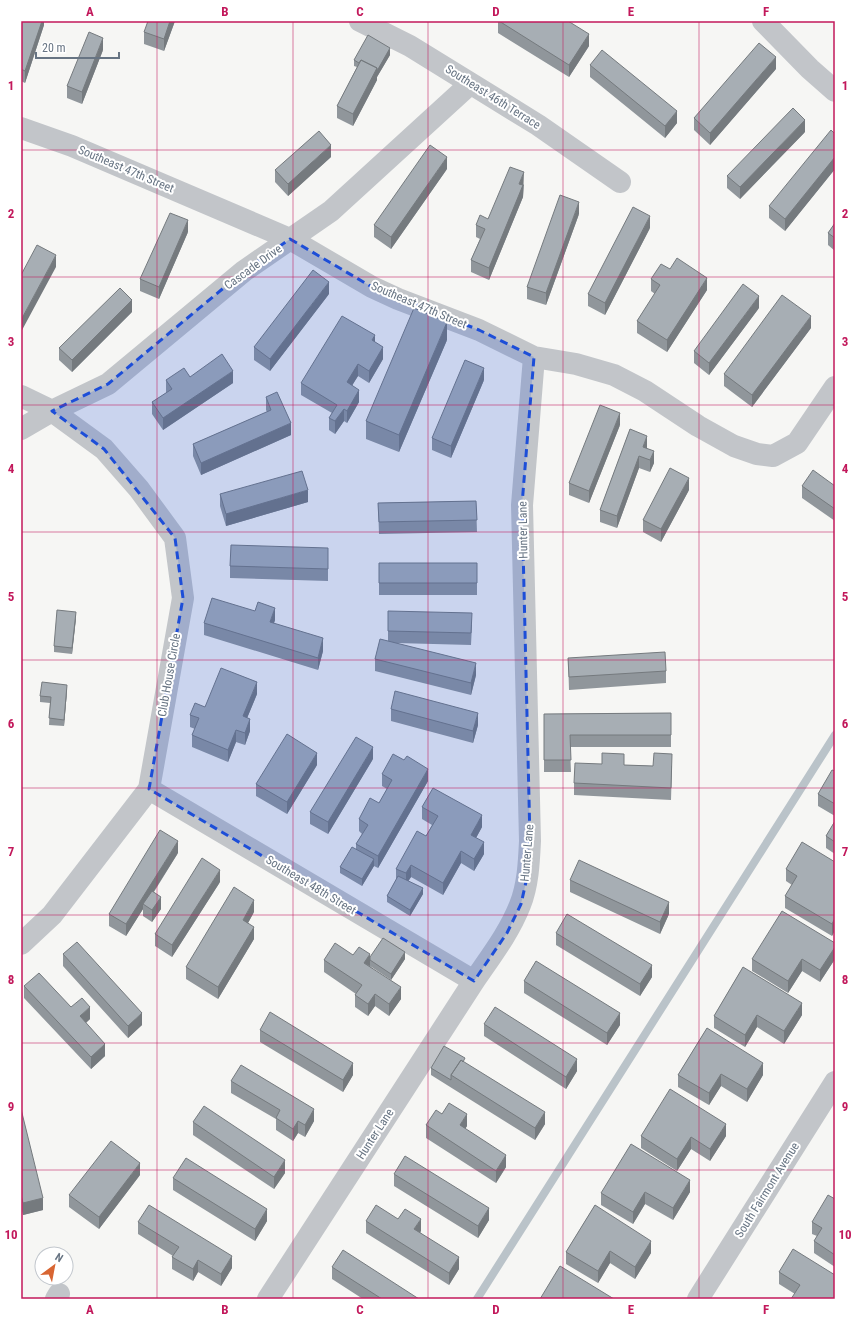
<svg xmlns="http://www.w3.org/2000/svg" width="856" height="1320" viewBox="0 0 856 1320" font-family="'Roboto Condensed',sans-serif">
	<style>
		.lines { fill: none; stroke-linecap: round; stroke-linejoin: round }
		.stream { stroke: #bac3c9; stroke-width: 8 }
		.minor { stroke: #c2c5c9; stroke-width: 22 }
		.wall { fill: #90969b }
		.shaded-wall { fill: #757a7e }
		.building { fill: #a7aeb4; stroke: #757a7e }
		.marked { fill: #1d4ed8; fill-opacity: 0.2; stroke: #1d4ed8; stroke-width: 3; stroke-dasharray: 8 5; stroke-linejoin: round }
		.grid { fill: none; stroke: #c2185b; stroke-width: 1; stroke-opacity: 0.55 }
		.labels { text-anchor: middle; stroke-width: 4; stroke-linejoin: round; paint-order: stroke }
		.street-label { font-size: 12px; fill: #677483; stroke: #fff }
		.neatline { fill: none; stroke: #c2185b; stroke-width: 1.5 }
		.grid-label { font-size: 13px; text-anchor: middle; font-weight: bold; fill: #c2185b }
	</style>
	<rect width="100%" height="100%" fill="#f6f6f4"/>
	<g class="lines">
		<!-- stream -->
		<path class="stream" d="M477,1299L835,735"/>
		<!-- minor -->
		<path class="minor" d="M360,21L410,46L538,125L620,182
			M763,21L810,69L835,91
			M21,128L72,146L290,239L372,287L398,299L479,330L534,357L576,364L614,375L645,391L698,426L734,446L757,454L773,456L797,443L835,387
			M21,396L52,411L104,449L139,489L175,538L183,598L149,789L52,915L21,944
			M21,429L52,411L108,384L244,271L331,211L470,84
			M149,789L474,981
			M56,1299L59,1294
			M268,1299L474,981C491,956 509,933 520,905C528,885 529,862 530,841L522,505L534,357
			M698,1299L835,1082"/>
	</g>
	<!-- wall -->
	<path class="wall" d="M21,21H44V25L25,83L21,81Z
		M175,21L164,51L144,44V32Z
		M498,21L589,46L569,77L498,33Z
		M103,50L82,104L67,98V86Z
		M390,55L377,77V80L353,126L337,118V106L357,67L354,66V60Z
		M590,65L677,123L665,138L590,77Z
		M776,69L710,145L694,130V118Z
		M805,132L740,199L727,188V176Z
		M835,134V169L785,231L769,218V206Z
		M331,157L288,196L275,182V170Z
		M447,169L391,249L374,237V225Z
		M524,184L523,197L489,280L471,272V260L480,239L476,237V225L488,219Z
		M579,214L546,305L527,299V287Z
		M835,223V251L828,245V233Z
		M650,228L605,315L588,306V294Z
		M188,232L159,299L140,291V279Z
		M670,269L707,290L667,352L637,333V321L655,294L651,291V279Z
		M329,294L270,371L254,360V347Z
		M759,308L709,375L694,363V351Z
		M132,312L72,372L59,360V348Z
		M811,328L752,407L724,386V374Z
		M447,340L399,452L366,439V421Z
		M375,342L383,359L369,383L358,376L352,385L359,402L347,423L344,421L335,434L329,430V418L332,413L301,395V383Z
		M190,377L233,383L163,430L152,414V402L166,393V380Z
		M484,380L451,458L432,450V438Z
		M266,397L291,435L201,475L193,456V444L267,412L266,410Z
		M620,425L589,503L569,495V483Z
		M630,429L647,448L654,463L650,472L639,468L617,528L600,522V510Z
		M835,450V464L834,463V451Z
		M802,486H835V521L802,498Z
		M689,490L661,542L643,532V520Z
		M220,494L308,502L226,526L220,506Z
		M476,501L477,532L379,534L378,503Z
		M328,548V581L230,578V566Z
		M379,563H477V595H379Z
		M388,611L472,625L471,645L396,643L476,675L471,695L375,671V659L388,641Z
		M76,618L72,654L54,652V646Z
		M275,620L274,623L323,651L318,670L204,635V623Z
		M568,658L666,671V683L569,690Z
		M67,691L64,726L49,725L50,703L40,702V696Z
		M257,694L247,718L250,731L245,745L236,742L228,762L192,747V735L195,729L190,727V715L205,707Z
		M391,709L478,725L473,743L391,721Z
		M671,713V747H570L571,772H544V714Z
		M373,759L328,834L310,824V812Z
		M317,765L287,814L256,796V784Z
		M624,765L653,766H672L671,800L574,795V783Z
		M835,771V816L818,806V794Z
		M382,774L428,781L378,868L374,866L362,886L340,873V867L356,850V844L362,834L359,831V819L379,803L387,789L382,786Z
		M422,807L482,827L476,838L484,854L474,871L461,863L443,895L411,877L408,881L423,894L410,916L387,902V896L396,880V869L426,836L432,825L422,819Z
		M835,821V854L826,848V836Z
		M178,853L154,892L161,909L152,922L143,916V909L126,936L109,926V914Z
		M835,862V930L832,936L785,908V896L792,885L786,881V869Z
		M570,880L669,914L660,934L570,892Z
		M220,882L172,957L155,946V934Z
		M254,912L248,923L254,939L218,999L186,979V967Z
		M556,933L652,977L640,996L556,945Z
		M835,943V959L820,982L802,971L788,993L752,971V959Z
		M63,954L142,1025L128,1038L63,966Z
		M353,955L370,957L405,959L391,980L370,966L401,999L389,1016L375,1006L368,1016L355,1007V995L356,994L324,972V960Z
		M743,967L802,1015L784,1044L757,1027L745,1047L714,1028V1016Z
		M524,981L620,1025L607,1045L524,993Z
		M24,986L71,1007L90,1019L86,1023L105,1056L91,1069L24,998Z
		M484,1024L577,1071L566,1089L484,1036Z
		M707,1028L763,1075L747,1102L721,1086L709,1105L678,1087V1075Z
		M260,1030L353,1075L343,1092L260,1042Z
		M465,1063L545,1124L535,1140L431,1075V1068Z
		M231,1081L314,1121L305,1137L298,1133L293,1141L276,1130V1119L231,1093Z
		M21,1109L43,1210L23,1215L21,1207Z
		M442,1114L467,1126L465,1129L506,1167L496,1183L426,1138V1125Z
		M193,1122L285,1173L274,1189L193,1135Z
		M641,1136H726L710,1161L691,1149L677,1171L641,1148Z
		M394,1174L489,1220L478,1238L394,1186Z
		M140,1175L99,1229L69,1207V1195Z
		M173,1178L267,1221L255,1241L173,1190Z
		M690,1192L673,1220L645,1204L633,1224L601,1205V1193Z
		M835,1199V1267L814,1253V1241L817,1236L812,1234V1222Z
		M595,1205L651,1253L635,1279L610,1263L598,1283L566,1264V1252Z
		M366,1221L421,1231L420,1232L459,1269L449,1285L366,1233Z
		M138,1222L232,1268L221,1286L198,1272L193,1281L172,1269V1257L173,1256L138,1234Z
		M332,1267L419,1299H363L332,1279Z
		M779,1272L835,1275L795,1294L779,1284Z"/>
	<!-- shaded-wall -->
	<path class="shaded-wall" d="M42,21H44V25L25,83V71Z
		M170,21H175L164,51V39Z
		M589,34V46L569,77V65Z
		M103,38V50L82,104V92Z
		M390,48V55L377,77V80L353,126V114L377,68Z
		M776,57V69L710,145V133Z
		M677,111V123L665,138V126Z
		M805,120V132L740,199V187Z
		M331,145V157L288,196V184Z
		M447,157V169L391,249V237Z
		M835,157V169L785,231V219Z
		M524,172L523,197L489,280V268L519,184Z
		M579,202V214L546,305V293Z
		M650,216V228L605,315V303Z
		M188,220V232L159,299V287Z
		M56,255V267L21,332V320Z
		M707,278V290L667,352V340Z
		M329,282V294L270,371V359Z
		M759,296V308L709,375V363Z
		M132,300V312L72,372V360Z
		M811,316V328L752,407V395Z
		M447,322V340L399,452V435Z
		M375,335V348L372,340Z
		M383,347V359L369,383V371Z
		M358,364V376L347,394V382Z
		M484,368V380L451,458V446Z
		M233,371V383L163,430V418Z
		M359,390V402L347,423V411Z
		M344,409V421L335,434V421Z
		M620,413V425L589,503V491Z
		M291,423V435L201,475V463Z
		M647,436V448L643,457V447Z
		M654,451V463L650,472V460Z
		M639,456V468L617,528V516Z
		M689,478V490L661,542V529Z
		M308,490V502L226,526V514Z
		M275,608V620L270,634V622Z
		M76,612V618L72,654V648Z
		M323,638V651L318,670V658Z
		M476,663V675L471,695V683Z
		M257,682V694L243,728V716Z
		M67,685V691L64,726V720Z
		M478,713V725L473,743V731Z
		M250,719V731L245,745V733Z
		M236,730V742L228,762V750Z
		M373,747V759L328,834V822Z
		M317,753V765L287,814V802Z
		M428,769V781L378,868V856Z
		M482,815V827L471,847V835Z
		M178,841V853L145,905L143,904V909L126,936V924Z
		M484,842V854L474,871V859Z
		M461,851V863L443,895V883Z
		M374,859V866L362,886V879Z
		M411,865V877L406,885V873Z
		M220,870V882L172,957V945Z
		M423,888V894L410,916V910Z
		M161,897V909L152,922V910Z
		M254,900V912L243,932V920Z
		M669,902V914L660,934V922Z
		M835,918V930L832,936V924Z
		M254,927V939L218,999V987Z
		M835,947V959L820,982V970Z
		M405,952V959L391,980V974Z
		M370,954V966L364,963Z
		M802,959V971L788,993V981Z
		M652,965V977L640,996V984Z
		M401,987V999L389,1016V1004Z
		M375,994V1006L368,1016V1004Z
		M802,1003V1015L784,1044V1031Z
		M90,1007V1019L80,1028V1016Z
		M142,1013V1025L128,1038V1026Z
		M620,1013V1025L607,1045V1033Z
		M757,1015V1027L745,1047V1035Z
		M105,1044V1056L91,1069V1057Z
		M577,1059V1071L566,1089V1077Z
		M353,1063V1075L343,1092V1080Z
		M763,1063V1075L747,1102V1089Z
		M721,1074V1086L709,1105V1093Z
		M314,1109V1121L305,1137V1125Z
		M545,1112V1124L535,1140V1128Z
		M467,1114V1126L460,1137V1125Z
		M298,1121V1133L293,1141V1129Z
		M726,1124V1136L710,1161V1149Z
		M691,1137V1149L677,1171V1159Z
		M506,1155V1167L496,1183V1171Z
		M285,1160V1173L274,1189V1177Z
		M140,1163V1175L99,1229V1217Z
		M690,1180V1192L673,1220V1208Z
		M645,1192V1204L633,1224V1212Z
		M43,1198V1210L23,1215V1203Z
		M489,1208V1220L478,1238V1226Z
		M267,1209V1221L255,1241V1229Z
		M421,1219V1231L414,1241V1229Z
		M651,1241V1253L635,1279V1267Z
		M610,1251V1263L598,1283V1271Z
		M232,1256V1268L221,1286V1274Z
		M459,1257V1269L449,1285V1273Z
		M198,1260V1272L193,1281V1269Z"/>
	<!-- building -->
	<path class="building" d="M21,21H42L25,71L21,69Z
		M148,21H170L164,39L144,32Z
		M499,21H568L589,34L569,65Z
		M89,32L103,38L82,92L67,86Z
		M368,35L390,48L377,71V68L361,60L359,63L354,60Z
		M759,43L776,57L710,133L694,118Z
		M602,50L677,111L665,126L590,65Z
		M361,60L377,68L353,114L337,106Z
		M793,108L805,120L740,187L727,176Z
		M831,130L835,134V157L785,219L769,206Z
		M319,131L331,145L288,184L275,170Z
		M430,145L447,157L391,237L374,225Z
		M510,167L524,172L519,184L523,185L489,268L471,260L485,229L476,225L480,215L488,219Z
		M560,195L579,202L546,293L527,287Z
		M633,207L650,216L605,303L588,294Z
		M170,213L188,220L159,287L140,279Z
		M835,223V238L828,233Z
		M37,245L56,255L21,320V275Z
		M677,258L707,278L667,340L637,321L660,285L651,279L661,264L670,269Z
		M313,270L329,282L270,359L254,347Z
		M743,284L759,296L709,363L694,351Z
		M120,288L132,300L72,360L59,348Z
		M782,295L811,316L752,395L724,374Z
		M414,308L447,322L399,435L366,421Z
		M342,316L375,335L372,340L383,347L369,371L358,364L347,382L359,390L347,411L344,409L335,421L329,418L337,405L301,383Z
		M222,354L233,371L163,418L152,402L172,389L166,380L184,368L190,377Z
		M465,360L484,368L451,446L432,438Z
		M277,392L291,423L201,463L193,444L271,410L266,397Z
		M600,405L620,413L589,491L569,483Z
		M630,429L647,436L643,447L654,451L650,460L639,456L617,516L600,510Z
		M670,468L689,478L661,529L643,520Z
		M813,470L835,486V509L802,486Z
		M302,471L308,490L226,514L220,494Z
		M476,501L477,520L379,522L378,503Z
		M231,545L328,548V569L230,566Z
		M379,563H477V583H379Z
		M212,598L255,611L258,602L275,608L270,622L323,638L318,658L204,623Z
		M57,610L76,612L72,648L54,646Z
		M388,611L472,613L471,633L388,631Z
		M380,639L476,663L471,683L375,659Z
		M665,652L666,671L569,677L568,658Z
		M221,668L257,682L243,716L250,719L245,733L236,730L228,750L192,735L199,718L190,715L195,703L205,707Z
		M42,682L67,685L64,720L49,718L51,697L40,696Z
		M395,691L478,713L473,731L391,709Z
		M671,713V735H570L571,760H544V714Z
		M287,734L317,753L287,802L256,784Z
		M356,737L373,747L328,822L310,812Z
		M602,753L624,754V765L653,766L654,753L672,754L671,788L574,783L575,763L602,764Z
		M393,754L404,760L407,756L428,769L378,856L356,844L368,825L359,819L370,798L379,803L392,780L382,774Z
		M832,770L835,771V804L818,794Z
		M433,788L482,815L471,835L484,842L474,859L461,851L443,883L411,865L406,873L396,869L417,831L426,836L438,816L422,807Z
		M835,821V842L826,836Z
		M160,830L178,841L126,924L109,914Z
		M802,842L835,862V918L832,924L785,896L797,876L786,869Z
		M352,847L374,859L362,879L340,867Z
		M202,858L220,870L172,945L155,934Z
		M579,860L669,902L660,922L570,880Z
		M398,876L423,888L410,910L387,896Z
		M234,887L254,900L243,920L254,927L218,987L186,967Z
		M152,891L161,897L152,910L143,904Z
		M782,911L835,943V947L820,970L802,959L788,981L752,959Z
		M567,914L652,965L640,984L556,933Z
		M383,938L405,952L391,974L370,960V957Z
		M77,942L142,1013L128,1026L63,954Z
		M335,943L353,955L359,947L370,954L364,963L401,987L389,1004L375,994L368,1004L355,995L362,985L324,960Z
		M536,961L620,1013L607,1033L524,981Z
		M743,967L802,1003L784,1031L757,1015L745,1035L714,1016Z
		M39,973L71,1007L82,998L90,1007L80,1016L105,1044L91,1057L24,986Z
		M495,1007L577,1059L566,1077L484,1024Z
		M270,1012L353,1063L343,1080L260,1030Z
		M707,1028L763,1063L747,1089L721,1074L709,1093L678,1075Z
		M444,1046L465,1058L463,1062L461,1060L451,1075V1080L431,1068Z
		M461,1060L545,1112L535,1128L451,1075Z
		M241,1065L314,1109L305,1125L298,1121L293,1129L276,1118L280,1110L231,1081Z
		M670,1089L726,1124L710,1149L691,1137L677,1159L641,1136Z
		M449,1103L467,1114L460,1125L506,1155L496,1171L426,1125L436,1110L442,1114Z
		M204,1106L285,1160L274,1177L193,1122Z
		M21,1109L43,1198L23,1203L21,1195Z
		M111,1141L140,1163L99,1217L69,1195Z
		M631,1144L690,1180L673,1208L645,1192L633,1212L601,1193Z
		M405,1156L489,1208L478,1226L394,1174Z
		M186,1158L267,1209L255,1229L173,1178Z
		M828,1195L835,1199V1255L814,1241L822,1228L812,1222Z
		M149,1205L232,1256L221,1274L198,1260L193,1269L172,1257L179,1247L138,1222Z
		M376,1205L398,1219L405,1209L421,1219L414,1229L459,1257L449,1273L366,1221Z
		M595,1205L651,1241L635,1267L610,1251L598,1271L566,1252Z
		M793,1249L835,1275V1299H791L800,1285L779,1272Z
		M343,1250L419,1299H382L332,1267Z
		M560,1266L614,1299H540Z"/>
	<!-- marked area -->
	<path class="marked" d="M290,239L372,287L479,330L534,357L522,505L530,841L528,873L521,904L507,933L474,981L149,789L183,598L175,538L104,449L52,411L108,384L244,271Z"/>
	<!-- grid -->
	<path class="grid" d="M157,21V1299M293,21V1299M428,21V1299M563,21V1299M699,21V1299M21,150H835M21,277H835M21,405H835M21,532H835M21,660H835M21,788H835M21,915H835M21,1043H835M21,1170H835"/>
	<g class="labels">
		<!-- street labels -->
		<g class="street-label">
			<text transform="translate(493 97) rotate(32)" y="4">Southeast 46th Terrace</text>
			<text transform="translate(126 169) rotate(23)" y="4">Southeast 47th Street</text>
			<text transform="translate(253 267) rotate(-36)" y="4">Cascade Drive</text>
			<text transform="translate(419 305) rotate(23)" y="4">Southeast 47th Street</text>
			<text transform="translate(523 530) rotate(-91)" y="4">Hunter Lane</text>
			<text transform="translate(169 675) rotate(-80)" y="4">Club House Circle</text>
			<text transform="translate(527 853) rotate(-85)" y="4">Hunter Lane</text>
			<text transform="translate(311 885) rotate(31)" y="4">Southeast 48th Street</text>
			<text transform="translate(375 1134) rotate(-57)" y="4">Hunter Lane</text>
			<text transform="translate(767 1190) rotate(-58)" y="4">South Fairmont Avenue</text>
		</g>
	</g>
	<!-- border -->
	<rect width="856" height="1320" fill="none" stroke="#ffffff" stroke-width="44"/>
	<!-- north arrow -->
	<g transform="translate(54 1266) rotate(32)"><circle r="19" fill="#ffffff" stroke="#c2c7cd"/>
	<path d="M0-3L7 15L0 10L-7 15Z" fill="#d86532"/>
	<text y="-6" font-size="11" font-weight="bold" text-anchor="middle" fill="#677483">N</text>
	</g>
	<!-- scale -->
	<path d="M36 52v6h83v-6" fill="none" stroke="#677483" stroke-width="2"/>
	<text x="42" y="52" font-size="12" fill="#677483" stroke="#ffffff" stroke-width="3" paint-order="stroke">20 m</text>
	<rect x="22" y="22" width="812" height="1276" class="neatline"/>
	<g class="grid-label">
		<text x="90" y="16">A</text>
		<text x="225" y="16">B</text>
		<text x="360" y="16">C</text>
		<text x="496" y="16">D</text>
		<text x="631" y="16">E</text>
		<text x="766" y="16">F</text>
		<text x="11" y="90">1</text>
		<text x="845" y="90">1</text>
		<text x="11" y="218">2</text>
		<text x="845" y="218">2</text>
		<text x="11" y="346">3</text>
		<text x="845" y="346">3</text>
		<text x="11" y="473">4</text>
		<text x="845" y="473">4</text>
		<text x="11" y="601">5</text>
		<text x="845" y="601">5</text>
		<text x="11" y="728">6</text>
		<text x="845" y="728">6</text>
		<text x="11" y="856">7</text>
		<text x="845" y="856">7</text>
		<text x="11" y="984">8</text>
		<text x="845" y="984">8</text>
		<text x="11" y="1111">9</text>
		<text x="845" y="1111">9</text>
		<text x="11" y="1239">10</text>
		<text x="845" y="1239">10</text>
		<text x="90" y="1314">A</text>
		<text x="225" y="1314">B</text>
		<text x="360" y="1314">C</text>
		<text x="496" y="1314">D</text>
		<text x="631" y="1314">E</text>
		<text x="766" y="1314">F</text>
	</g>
</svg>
